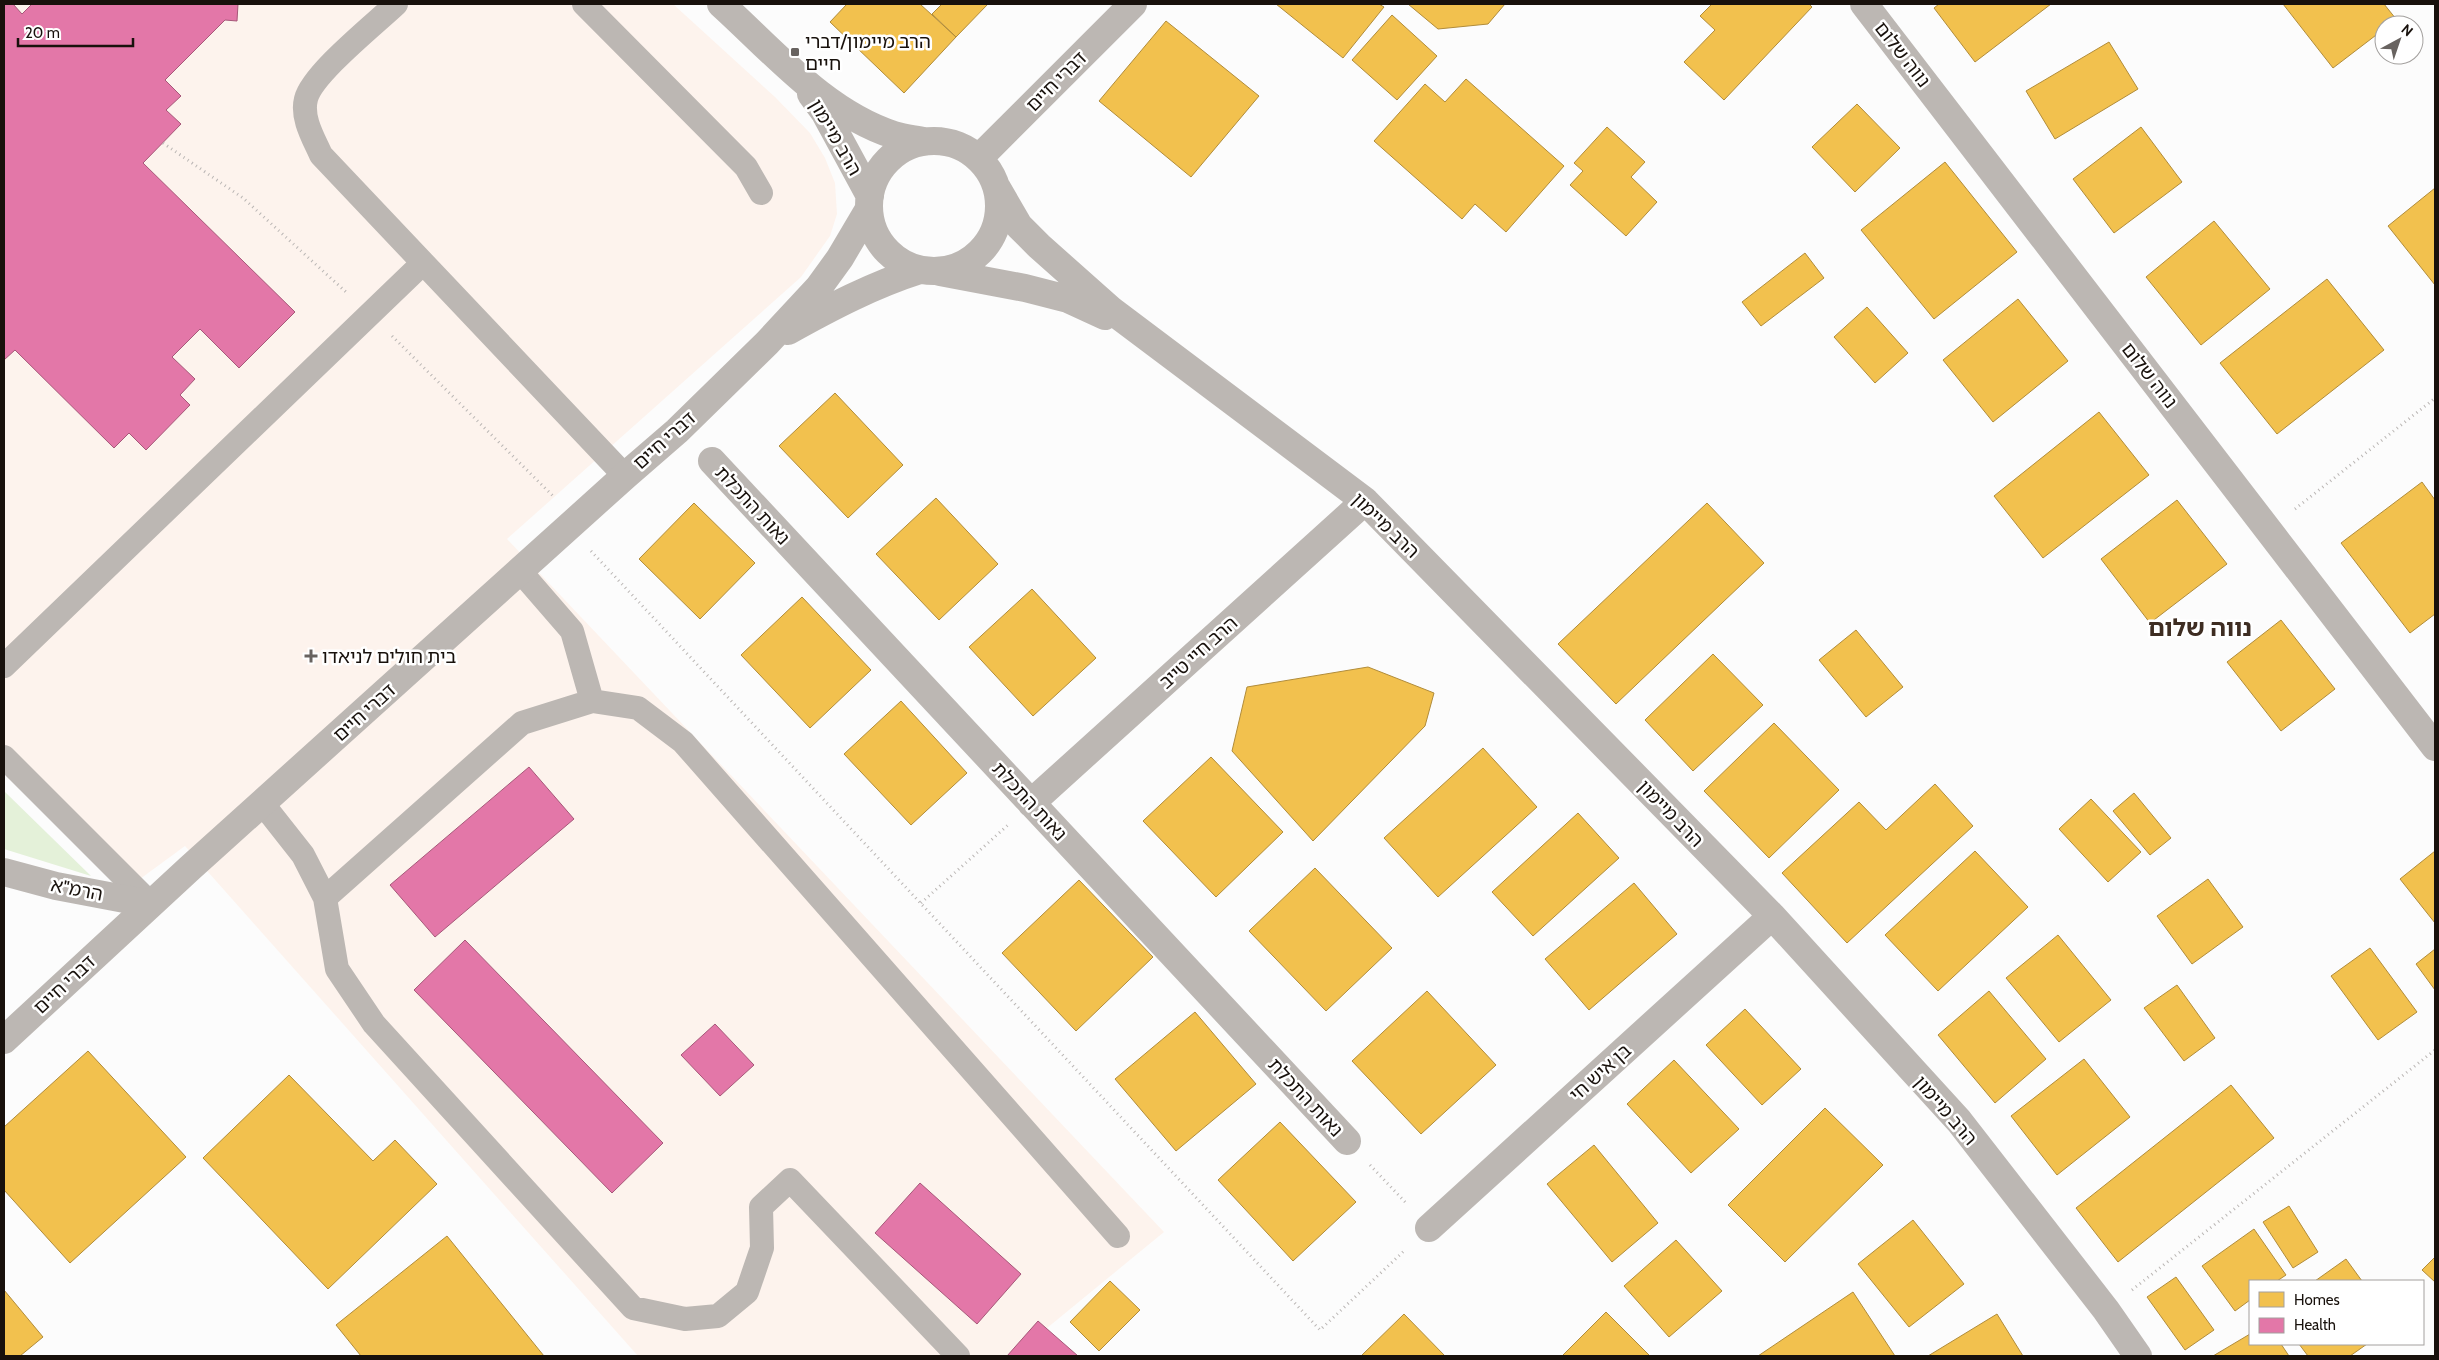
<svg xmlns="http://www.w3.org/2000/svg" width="2439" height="1360" viewBox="0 0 2439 1360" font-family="Cabin,'Noto Sans Hebrew',sans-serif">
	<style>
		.built { fill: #fdf3ed }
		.green { fill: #e4f1d9 }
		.homes { fill: #f2c14e; stroke: #b18c3a }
		.health { fill: #e377a8; stroke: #a65879 }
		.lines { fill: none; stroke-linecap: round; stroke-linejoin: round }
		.path { stroke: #bab6b4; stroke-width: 3; stroke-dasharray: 1 4; stroke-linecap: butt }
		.service { stroke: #bcb7b3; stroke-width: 24 }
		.minor { stroke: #bcb7b3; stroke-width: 28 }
		.poi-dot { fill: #686360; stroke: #fff; stroke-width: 2 }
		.labels { text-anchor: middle; stroke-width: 5; stroke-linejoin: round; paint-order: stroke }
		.poi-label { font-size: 19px; fill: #18110c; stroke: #fff; text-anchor: start }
		.street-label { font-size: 19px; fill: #18110c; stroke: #fff }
		.district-label { font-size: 24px; font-weight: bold; fill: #3e2d22; stroke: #fff }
	</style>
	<rect width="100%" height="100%" fill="#fcfcfc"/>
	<!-- built -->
	<path class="built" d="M4,4H673L775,97L810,133L825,158L835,183L837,214L830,236L801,277L507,539L1164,1232L1013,1356H638L185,846L125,890L4,774Z"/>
	<!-- green -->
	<path class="green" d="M4,791L91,876L4,849Z"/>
	<!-- homes -->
	<path class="homes" d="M847,4H920L956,37L904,93L830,22Z
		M942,4H988L956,37L932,14Z
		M1276,4H1379L1384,7L1343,58Z
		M1408,4H1505L1488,24L1438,29Z
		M1712,4H1809L1812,7L1724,100L1684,62L1715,30L1700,16Z
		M1939,4H2051L1975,62L1934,8Z
		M2283,4H2384L2396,19L2389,25H2384V29L2333,68Z
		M1392,15L1437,56L1397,100L1352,60Z
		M1166,21L1259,96L1191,177L1099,101Z
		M2109,42L2138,89L2055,139L2026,91Z
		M1466,79L1564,166L1506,232L1475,204L1462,219L1374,141L1425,84L1445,102Z
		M1857,104L1900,148L1855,192L1812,147Z
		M1607,127L1645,162L1631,177L1657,202L1626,236L1570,185L1583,171L1574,163Z
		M2141,127L2182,182L2114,233L2073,179Z
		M1945,162L2017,252L1934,319L1861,230Z
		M2435,188V285L2388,226Z
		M2214,221L2270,289L2201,345L2146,277Z
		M1805,253L1824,278L1761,326L1742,302Z
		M2327,279L2384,350L2277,434L2220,363Z
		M2018,299L2068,361L1993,422L1943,360Z
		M1867,307L1908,353L1875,383L1834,337Z
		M835,393L903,465L848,518L779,446Z
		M2099,412L2149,475L2043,558L1994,496Z
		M2422,482L2435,500V614L2410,633L2341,543Z
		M936,498L998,564L939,620L876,554Z
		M2177,500L2227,564L2150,623L2101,559Z
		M694,503L755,563L700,619L639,559Z
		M1707,503L1764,563L1616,704L1558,644Z
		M1032,589L1096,658L1033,716L969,647Z
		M802,597L871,670L810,728L741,655Z
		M2281,620L2335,689L2281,731L2227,662Z
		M1856,630L1903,687L1866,717L1819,660Z
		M1713,654L1763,705L1693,771L1645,720Z
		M1368,667L1434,693L1425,726L1313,841L1232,751L1247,687Z
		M901,701L967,773L911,825L844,754Z
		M1774,723L1839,790L1769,858L1704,791Z
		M1483,748L1537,807L1438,897L1384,838Z
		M1211,757L1283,832L1216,897L1143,821Z
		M1935,784L1973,826L1847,943L1782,873L1859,802L1886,830Z
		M2134,793L2171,838L2150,855L2113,811Z
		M2091,799L2141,852L2108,882L2059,829Z
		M1578,813L1619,858L1533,936L1492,892Z
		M1975,851L2028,907L1938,991L1885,935Z
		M2435,851V923L2400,879Z
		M1315,868L1392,948L1326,1011L1249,931Z
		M2208,879L2243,927L2192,964L2157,916Z
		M1079,880L1153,957L1076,1031L1002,953Z
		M1634,883L1677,934L1589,1010L1545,959Z
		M2058,935L2111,1000L2059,1042L2006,978Z
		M2370,948L2417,1012L2378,1040L2331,976Z
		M2435,949V990L2416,964Z
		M2177,985L2215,1038L2184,1061L2144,1008Z
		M1427,991L1496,1065L1421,1134L1352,1061Z
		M1989,991L2046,1059L1995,1103L1938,1035Z
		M1745,1009L1801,1069L1762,1105L1706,1045Z
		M1195,1012L1256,1084L1176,1151L1115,1079Z
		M88,1051L186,1157L70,1263L4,1190V1127Z
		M2084,1059L2130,1117L2057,1175L2011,1116Z
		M1674,1060L1739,1129L1691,1173L1627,1104Z
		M289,1075L373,1161L395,1140L437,1184L328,1289L203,1158Z
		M2231,1085L2274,1138L2118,1262L2076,1208Z
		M1825,1108L1883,1165L1785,1262L1728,1205Z
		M1280,1122L1356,1202L1293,1261L1218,1180Z
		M1594,1145L1658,1223L1612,1262L1547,1184Z
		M2289,1206L2318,1252L2293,1268L2263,1222Z
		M1913,1220L1964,1284L1909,1327L1858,1264Z
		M2254,1229L2286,1275L2277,1281H2250V1300L2235,1311L2202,1266Z
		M447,1236L544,1356H361L336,1325Z
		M1676,1240L1722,1291L1669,1337L1624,1286Z
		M2435,1257V1282L2422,1270Z
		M2346,1259L2362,1281H2315Z
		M2176,1277L2214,1330L2185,1350L2147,1297Z
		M1110,1281L1140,1310L1099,1351L1070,1322Z
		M4,1290L43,1337L20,1356H4Z
		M1853,1292L1895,1356H1758Z
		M1606,1312L1650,1356H1562Z
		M1404,1314L1445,1356H1361Z
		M1997,1314L2023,1356H1928Z
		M2250,1334V1344H2281L2289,1356H2213Z
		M2299,1344H2367L2350,1356H2308Z"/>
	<!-- health -->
	<path class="health" d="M4,4H13L22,14L32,4H238L237,21L225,20L165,80L181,96L166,110L181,124L143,163L295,312L239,368L200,329L172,357L195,379L180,395L190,405L146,450L129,433L114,448L15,350L4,360Z
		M529,767L574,819L435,937L390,885Z
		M465,940L663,1143L612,1193L414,990Z
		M715,1024L754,1065L720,1096L681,1055Z
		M920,1183L1021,1274L977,1324L875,1233Z
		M1038,1321L1078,1356H1007Z"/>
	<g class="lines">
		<!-- path -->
		<path class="path" d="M163,143L243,198L346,292
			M392,336L553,496
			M2295,509L2434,399H2435
			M591,551L1320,1330L1404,1251
			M921,903L1008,825
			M1370,1165L1407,1204
			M2132,1290L2435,1050"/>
		<!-- service -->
		<path class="service" d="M396,4C375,24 312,74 306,99C301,118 314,139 321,155L625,476
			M584,4L746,167L761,193
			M520,571L572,631L592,701
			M4,666L423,263
			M4,757L151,904
			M262,803L303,855L325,898L337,969L374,1024L633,1308L685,1319L718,1316L747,1292L762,1248L761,1207L790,1180L958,1356
			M325,898L522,723L592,701L638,708L683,742L1118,1236"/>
		<!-- minor -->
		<path class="minor" d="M721,4C773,51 825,113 894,135C903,138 914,139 924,141
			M1864,4L2435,747
			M811,94L825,113L870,196
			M869 206a65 65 0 1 1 130 0a65 65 0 1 1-130 0Z
			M979,158L1133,4
			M997,188L1019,226L1039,246L1111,310L1365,501L1772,916L1959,1121L2106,1310L2138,1356
			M940,272L1025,288L1068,299L1105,316
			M788,331C831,307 873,285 920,270
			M712,461L1347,1141
			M1031,803L1365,501
			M4,872L56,886L151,904
			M4,1040L190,868L625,476L677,431L767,343L819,287L840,258L869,209
			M1429,1228L1772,916"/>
	</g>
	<!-- markers -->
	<g class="poi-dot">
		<rect x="790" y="47" width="10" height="10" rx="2.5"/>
		<path d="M308.5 648.5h5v5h5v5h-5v5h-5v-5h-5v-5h5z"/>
	</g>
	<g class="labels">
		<!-- poi labels -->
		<g class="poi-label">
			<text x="805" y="48">הרב מיימון/דברי<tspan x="805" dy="22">חיים</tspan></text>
			<text x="322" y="663">בית חולים לניאדו</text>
		</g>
		<!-- street labels -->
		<g class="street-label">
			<text transform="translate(1903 54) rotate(52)" y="7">נווה שלום</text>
			<text transform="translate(1056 81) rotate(-45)" y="7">דברי חיים</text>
			<text transform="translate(836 137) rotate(60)" y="7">הרב מיימון</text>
			<text transform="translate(2150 375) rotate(52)" y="7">נווה שלום</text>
			<text transform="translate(664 440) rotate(-42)" y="7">דברי חיים</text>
			<text transform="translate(753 505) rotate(47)" y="7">נאות התכלת</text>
			<text transform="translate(1386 525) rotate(44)" y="7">הרב מיימון</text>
			<text transform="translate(1198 652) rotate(-42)" y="7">הרב חיי טייב</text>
			<text transform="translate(364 712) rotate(-42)" y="7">דברי חיים</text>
			<text transform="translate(1030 801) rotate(47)" y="7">נאות התכלת</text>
			<text transform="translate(1671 813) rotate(46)" y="7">הרב מיימון</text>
			<text transform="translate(77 889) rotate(11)" y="7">הרמ"א</text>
			<text transform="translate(64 984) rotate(-43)" y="7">דברי חיים</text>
			<text transform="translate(1600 1072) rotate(-42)" y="7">בן איש חי</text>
			<text transform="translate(1306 1097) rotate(47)" y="7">נאות התכלת</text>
			<text transform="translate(1946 1110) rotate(49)" y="7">הרב מיימון</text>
		</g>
		<!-- district labels -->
		<g class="district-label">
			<text x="2200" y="636">נווה שלום</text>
		</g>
	</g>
	<!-- border -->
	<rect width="2439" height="1360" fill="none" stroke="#18110c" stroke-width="10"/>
	<!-- legend -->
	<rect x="2249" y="1280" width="175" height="65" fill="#ffffff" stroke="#a3a09e"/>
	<rect x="2259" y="1292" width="25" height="15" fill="#f2c14e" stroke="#a3a09e"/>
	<text x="2294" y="1305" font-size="15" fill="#18110c">Homes</text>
	<rect x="2259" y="1318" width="25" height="15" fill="#e377a8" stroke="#a3a09e"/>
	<text x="2294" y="1330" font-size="15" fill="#18110c">Health</text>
	<!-- north arrow -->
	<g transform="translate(2399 40) rotate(40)"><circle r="24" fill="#ffffff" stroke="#a3a09e"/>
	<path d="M0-4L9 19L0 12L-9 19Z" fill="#686360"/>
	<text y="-8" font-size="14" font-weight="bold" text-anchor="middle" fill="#18110c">N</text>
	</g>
	<!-- scale -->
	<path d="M18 38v8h115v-8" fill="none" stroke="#18110c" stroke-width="2.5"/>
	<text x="25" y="38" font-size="15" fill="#18110c" stroke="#ffffff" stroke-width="4" paint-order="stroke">20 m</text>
</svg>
